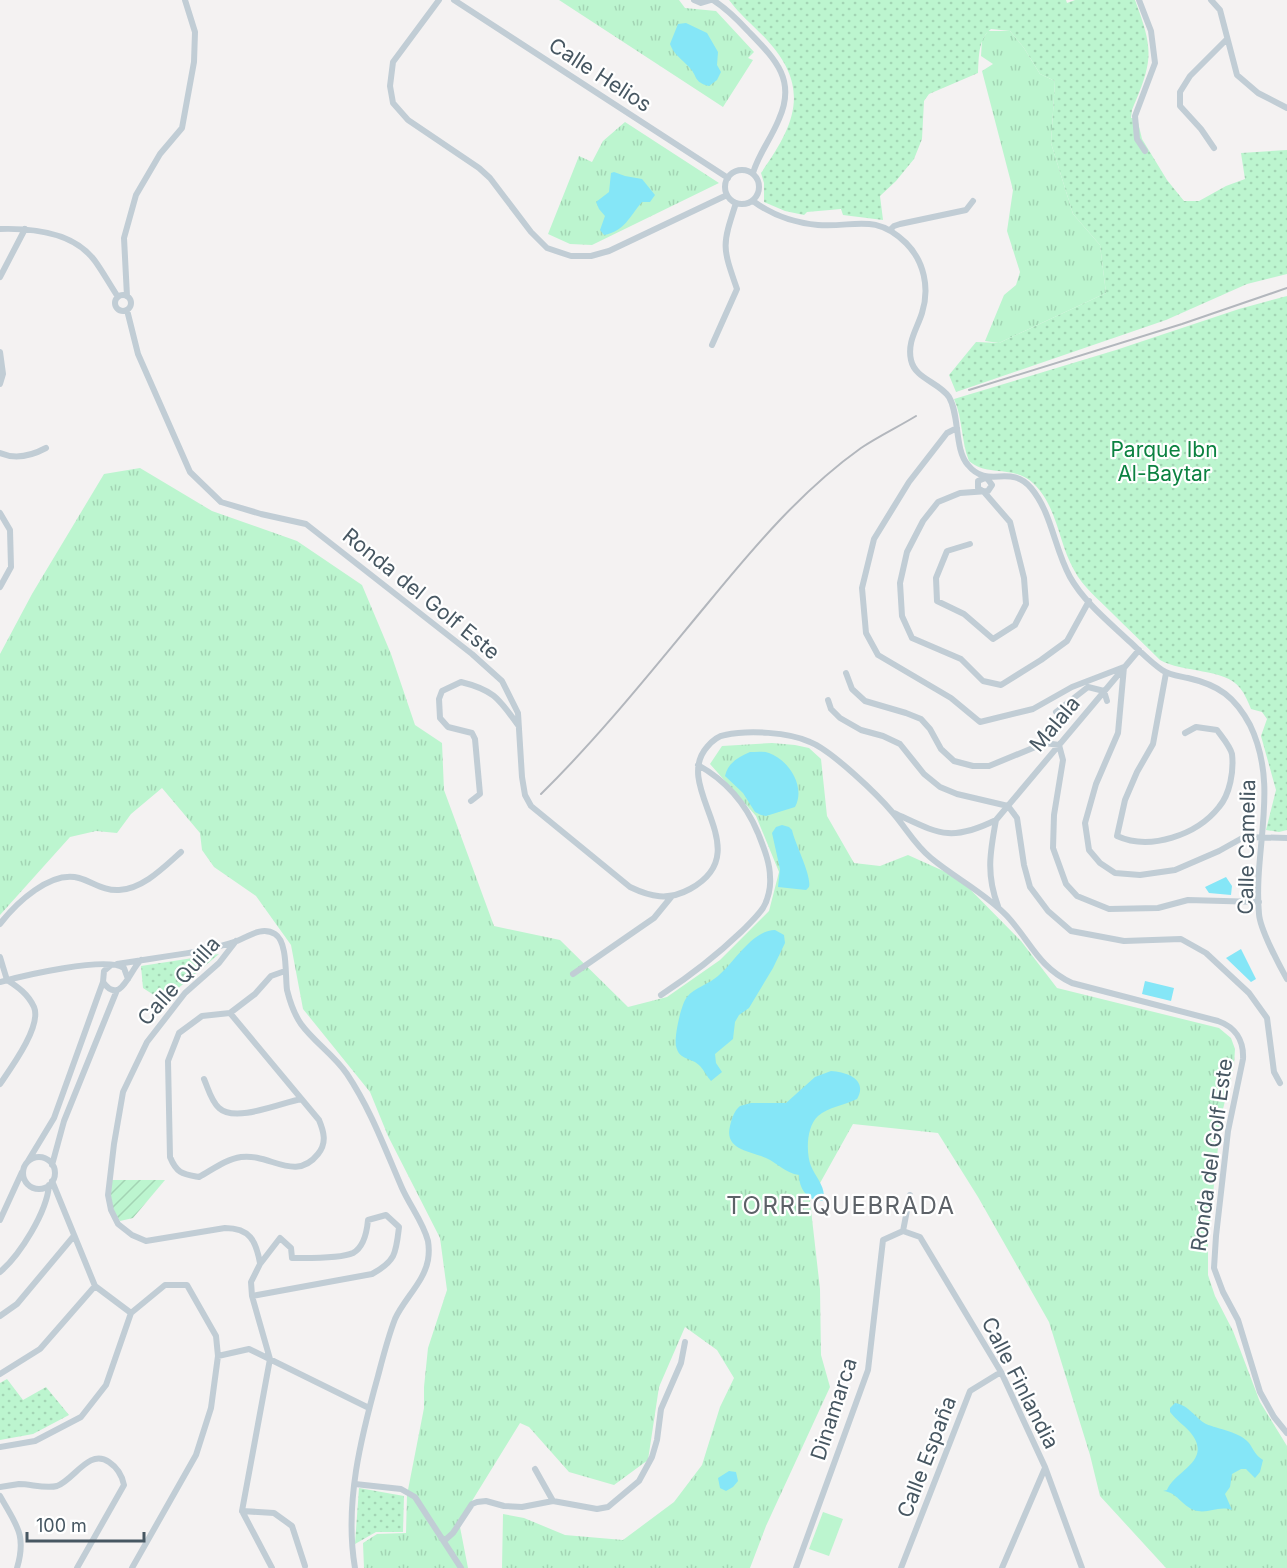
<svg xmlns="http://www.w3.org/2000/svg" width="1287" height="1568" viewBox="0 0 1287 1568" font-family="Inter,sans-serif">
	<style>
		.grass { fill: url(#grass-tufts) }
		.park { fill: url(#park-dots) }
		.garden { fill: url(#garden-furrows) }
		.pitch { fill: #bcf5cf }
		.water { fill: #85e6f7 }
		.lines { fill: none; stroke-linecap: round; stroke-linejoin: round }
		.street { stroke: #c1cdd5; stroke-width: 6 }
		.rail { stroke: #b3b7bd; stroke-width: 2 }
		.labels { text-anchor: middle; stroke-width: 4.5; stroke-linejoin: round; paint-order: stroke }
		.street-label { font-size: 21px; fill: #475762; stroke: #fff }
		.park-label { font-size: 21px; fill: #0c8241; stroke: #fff }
		.quarter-label { font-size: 24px; letter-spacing: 1.5px; fill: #5d6268; stroke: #fff }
	</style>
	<defs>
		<pattern id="grass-tufts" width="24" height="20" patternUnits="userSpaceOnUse" patternTransform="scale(1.5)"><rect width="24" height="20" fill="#bcf5cf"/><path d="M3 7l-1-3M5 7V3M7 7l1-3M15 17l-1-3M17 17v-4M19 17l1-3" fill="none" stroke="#a3d4b4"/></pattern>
		<pattern id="park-dots" width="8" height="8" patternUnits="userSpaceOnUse" patternTransform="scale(1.5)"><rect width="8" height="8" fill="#bcf5cf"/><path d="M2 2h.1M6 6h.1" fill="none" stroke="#a3d4b4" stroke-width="1.8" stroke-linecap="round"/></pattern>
		<pattern id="garden-furrows" width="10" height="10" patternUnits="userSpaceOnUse" patternTransform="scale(1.5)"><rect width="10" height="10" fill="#bcf5cf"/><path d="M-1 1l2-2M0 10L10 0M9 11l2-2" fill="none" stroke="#a3d4b4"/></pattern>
	</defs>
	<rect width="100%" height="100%" fill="#f4f2f2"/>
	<!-- grass -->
	<path class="grass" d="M559,0H679L685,8L716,11L754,52L748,58L753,60L723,107Z
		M988,31H1010L1024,48L1040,74L1055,81L1051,143L1073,214L1100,245L1106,293L999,343L985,341L1004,295L1016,285L1020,272L1007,231L1013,190L982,71L993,64L981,56L982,40Z
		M625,122L719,183L592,245L570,244L548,234L579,156L592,162L603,141Z
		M140,468L212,511L297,541L362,585L391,654L415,725L442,743L444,790L494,926L560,940L628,1007L667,997L720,960L769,911L779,872L756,816L710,764L722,746L772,743L795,745L809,748L821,759L827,816L854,863L880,866L908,855L959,878L1021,941L1057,988L1219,1028L1231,1038L1235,1049L1234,1065L1222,1113L1216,1165L1208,1243V1275L1215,1296L1233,1331L1260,1402L1287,1446V1568H1166L1100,1496L1090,1455L1049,1322L978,1197L938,1133L853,1124L810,1201L820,1289L821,1355L830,1387L766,1526L750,1568H502L503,1514L524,1518L565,1535L623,1540L674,1502L702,1465L720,1407L734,1378L717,1350L685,1327L659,1387L648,1460L614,1485L569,1472L529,1427L520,1423L459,1522L468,1568H364L363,1543L377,1534L406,1533L407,1495L424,1408V1387L428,1348L447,1290L440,1238L388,1136L370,1092L303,1009L291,945L256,896L214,867L202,850L200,833L162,788L131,814L117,833L96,831L70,837L0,915V654L32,594L104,474Z"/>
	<!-- park -->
	<path class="park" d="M729,0H1066L1067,3L1075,0H1135C1154,51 1153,60 1132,110L1131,118H1137L1142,139L1167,180L1184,201H1199L1226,186L1245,179L1241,153L1287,150V274L1247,284L1166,320L956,392L949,375L976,342L999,343L1106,293L1100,245L1073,214L1051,143L1055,81L1040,74L1024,48L1010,31L991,29C978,39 979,57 978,73L929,94L924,101L922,139L914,159L896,181L880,196L883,220L843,215L841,209L807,212L804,215L785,211L764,202V183L761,173C794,126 812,89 767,40C755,27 740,15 729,0Z
		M1287,296V830L1279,832L1266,830L1276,790L1261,736L1267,719L1262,712L1251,709C1248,702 1245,694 1240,688C1225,668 1182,673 1160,660C1144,644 1127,628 1111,612C1098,599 1083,587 1074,570C1058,542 1058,507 1033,483C1015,465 987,477 969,461C961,441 963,419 954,399L1116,350L1239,309Z
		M219,954L163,1001L143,988L141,966Z
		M7,1379L23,1400L46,1387L69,1415L33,1434L0,1440V1383Z
		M359,1488L404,1496L403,1532H376L355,1544Z"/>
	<!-- garden -->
	<path class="garden" d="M112,1180H165L133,1218L120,1221C110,1208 110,1196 112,1180Z"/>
	<!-- pitch -->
	<path class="pitch" d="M823,1512L843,1519L829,1556L809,1549Z"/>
	<!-- water -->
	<path class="water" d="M686,23L707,33L718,52L717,65L721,72L717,80L709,86C693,82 698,76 689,67C681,58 674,55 670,44L678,24Z
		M614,172L625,176L642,179L655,195L650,202H642C629,217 625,231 604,235L600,230L605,216L599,209L596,202L609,192L611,173Z
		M750,752C756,752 763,751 769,753C789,760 806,787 795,807L766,816L761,815L755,812L743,793L725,776C728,763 738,757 750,752Z
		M782,825L789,827L792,830C795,844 812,876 809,887L806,890L778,887L780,869L772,833L776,827Z
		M1226,877L1232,886L1231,895L1209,893L1205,887Z
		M775,930L784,935L785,943L773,968L749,1008L739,1015L735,1022L733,1039L715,1054L716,1063L722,1072L711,1081C707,1077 704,1070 700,1066C692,1057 679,1061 676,1046C674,1037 681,1004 687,997C694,988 709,984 718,976C734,963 752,930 775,930Z
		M1241,949L1256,979L1251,982L1226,958Z
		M1145,981L1174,988L1171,1001L1142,994Z
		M831,1071C848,1072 868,1080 857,1099C845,1105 828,1107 818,1116C806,1127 806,1153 811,1166C816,1178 827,1188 823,1201C808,1201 799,1189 799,1175C785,1173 779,1164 766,1158C750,1151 724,1150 730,1126C732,1118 734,1111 740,1106L751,1103H786L815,1077Z
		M1175,1403C1189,1405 1195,1418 1206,1424C1218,1429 1240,1432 1249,1443C1254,1450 1255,1455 1263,1460L1260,1472L1255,1478L1246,1469H1241L1232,1474L1230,1487L1225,1494L1232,1510C1218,1505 1207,1515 1194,1510C1182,1506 1177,1492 1163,1491L1167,1490C1175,1470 1214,1461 1190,1432C1184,1425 1176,1420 1170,1412V1408Z
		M729,1471L736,1472L738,1481L733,1487L726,1491L720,1488L718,1478Z"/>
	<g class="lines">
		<!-- street -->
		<path class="street" d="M439,0L393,62L390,86L393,103L408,120L479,168L490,178L531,232L547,248L571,256H591L609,251L727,195
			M454,0L728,178
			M694,0L701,3L711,0
			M713,0C727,9 737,19 748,31C774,58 797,79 779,119C771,139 759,153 753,173
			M1139,0L1151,31L1155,63L1135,116L1137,139L1145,151
			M1211,0L1220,10L1237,75L1258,93L1287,108
			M1214,148L1201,129L1180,106V92L1190,76L1227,39
			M725 187a17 17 0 1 1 34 0a17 17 0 1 1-34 0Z
			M753,201C772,215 794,223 818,225C854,228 874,212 906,243C924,261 930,288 922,313C917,329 907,342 911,360C915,379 939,382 949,397C960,416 954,449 968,465C988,490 1010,463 1031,488C1052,513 1054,548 1070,577C1084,602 1109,622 1129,641C1140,651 1150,662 1162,670C1169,675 1179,676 1188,678C1219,685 1235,697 1250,725C1280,787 1253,849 1259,914C1260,929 1279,965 1287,979
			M0,229C33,228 74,232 95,261C103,272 110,285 118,297
			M890,230L894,226L900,224L966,210L973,201
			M0,277L25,229
			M115 303a8 8 0 1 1 16 0a8 8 0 1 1-16 0Z
			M127,296L124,238L136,195L160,154L182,128L194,62L195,32L185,0
			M127,310L138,354L190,472L221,502L261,514L306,524L472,654L502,681L518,713L522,777L525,795L531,806L630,887C651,897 668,901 690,889C760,851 671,788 707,747C712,741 718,736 725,735C748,730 789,732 810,742C831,750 878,795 893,813C906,828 915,845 931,858C955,878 985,893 1007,916C1031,942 1038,967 1072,983L1218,1021C1235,1027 1244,1040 1243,1059L1228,1131L1216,1236L1214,1268L1223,1292L1238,1320L1260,1392L1274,1417L1287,1433
			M712,345L737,289C722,246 722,246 736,203
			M0,352L3,374L0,384
			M957,428L947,433L909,482L874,539L862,588L866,633L878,655L951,698L980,722L1033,709L1072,687L1124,667L1118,733L1096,784L1085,823L1089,850L1100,863L1115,873L1140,875L1175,870L1219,851L1244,837L1287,838
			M0,453C16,460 31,456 46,448
			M987,478L992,485L988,491L960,493L938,502L923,521L907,552L900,583L902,616L912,638L961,659L983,681L1001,685L1041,660L1067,641L1089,601
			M0,513L10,530L11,567L0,587
			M970,544L947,551L936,578L937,601L964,614L993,639L1015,625L1026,604L1024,578L1010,522L984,492L978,488V481L985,478
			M846,673L852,689L865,701L906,713L921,719L930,729L941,749L954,761L973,766H989L1045,743L1059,745L1063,760L1054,815L1053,848L1066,884L1077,896L1109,909L1158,908L1188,900L1259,902
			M1166,673L1153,744L1137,772L1125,800L1117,836C1150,851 1197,835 1219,807C1230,794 1234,771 1232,754C1230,746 1222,737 1217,730L1196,727L1185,733
			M828,700L831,709L840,718L861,730L883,736L900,744L924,774L940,787L957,794L1008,806L1017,818L1024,865L1030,887L1048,911L1071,931L1124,941L1181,939L1206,953L1249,993L1267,1018L1274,1072L1280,1083
			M1056,712L1088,687L1104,691L1107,701
			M471,801L480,794L475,739L472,733L448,727L440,718L439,699L442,691L461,682C494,690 499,699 518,725
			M894,813C938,833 949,843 996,820C990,852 986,875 998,906
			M996,820L1139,650
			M0,924C16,903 51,870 79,878C93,882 104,891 119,890C143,889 164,867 181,852
			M236,941L219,963L185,993L147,1042L123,1092L114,1144L108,1195L111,1210L118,1224L132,1235L146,1241L225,1228C250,1228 256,1241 260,1263
			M0,957L7,980C18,987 28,994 34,1007C42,1026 11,1068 0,1084
			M117,964C156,957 199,954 237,941C249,936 262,926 275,934C288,942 285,976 287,990C290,1002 294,1014 301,1024C314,1042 334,1055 347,1074C371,1110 385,1149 402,1188C410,1206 423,1222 428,1241C429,1247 429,1254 428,1260C424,1282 404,1299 395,1319C388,1337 383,1357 378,1376C361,1437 344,1504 355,1568
			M111,965L104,971L103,982C121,1007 130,969 141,960
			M573,974L654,918L672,896
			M0,982C22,976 106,956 124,968L128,979
			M661,995C690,976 716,956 741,932C748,925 757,917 763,908C768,900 771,887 770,877C770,862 763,846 758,833C746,804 725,780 698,765
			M230,1013L319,1120C324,1132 327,1143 318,1154C295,1183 270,1153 241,1157C226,1159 212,1170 199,1177C183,1174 177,1174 170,1157L168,1061L179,1033L202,1016L230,1013L255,994L271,976L285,971
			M204,1079C208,1088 211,1101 219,1108C235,1123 281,1103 301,1099
			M23 1173a16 16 0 1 1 32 0a16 16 0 1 1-32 0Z
			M28,1161L54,1118L103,982
			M52,1165L64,1121L117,990
			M52,1181L95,1286L131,1313
			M0,1220L22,1172
			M903,1231L920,1237L1001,1372L1045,1467L1082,1568
			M903,1231L910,1195
			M0,1272C20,1255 47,1212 49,1185
			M252,1296L372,1274C396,1261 396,1253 399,1227L386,1215L368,1220C367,1231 364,1247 353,1253C340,1259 306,1258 292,1258L291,1248L280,1238L260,1264L251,1282L252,1296L270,1359L242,1511L272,1568
			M131,1313L165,1285H187L216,1336L218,1356L211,1408L196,1455L132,1568
			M0,1316L17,1304L73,1237
			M218,1356L249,1349L369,1408
			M0,1374L40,1349L95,1286
			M0,1447L35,1441L81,1417L106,1385L131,1313
			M535,1469L553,1501
			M355,1484L401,1489L415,1497L461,1568
			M0,1487C6,1486 13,1485 19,1484C31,1484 45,1489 57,1486C74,1480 89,1448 109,1462C118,1468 122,1475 124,1485L77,1568
			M0,1496C16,1525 27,1534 17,1568
			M242,1511L274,1513L292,1526L305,1566
			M444,1541L453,1533L472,1504L477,1502L486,1501L504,1506L522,1507L553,1501L597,1509L608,1507L639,1481L652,1457L657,1440L661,1409L681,1363L685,1342
			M796,1568L868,1370L883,1240L903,1231
			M901,1568L970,1391L1001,1372
			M1002,1568L1045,1468"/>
		<!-- rail -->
		<path class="rail" d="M969,390L1182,324L1287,288
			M541,794C601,735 654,668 708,603C754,547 802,490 861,448C879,436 898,427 916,416"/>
	</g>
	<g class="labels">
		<!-- street labels -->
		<g class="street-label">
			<text transform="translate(600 75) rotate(33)" y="7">Calle Helios</text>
			<text transform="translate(421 594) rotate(39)" y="7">Ronda del Golf Este</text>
			<text transform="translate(1055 724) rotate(-50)" y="7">Malala</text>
			<text transform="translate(1247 847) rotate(-89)" y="7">Calle Camelia</text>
			<text transform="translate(179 981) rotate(-48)" y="7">Calle Quilla</text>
			<text transform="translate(1212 1155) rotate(-82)" y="7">Ronda del Golf Este</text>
			<text transform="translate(1020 1383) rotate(63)" y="7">Calle Finlandia</text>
			<text transform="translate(834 1409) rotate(-72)" y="7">Dinamarca</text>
			<text transform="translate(927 1457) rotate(-69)" y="7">Calle España</text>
		</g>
		<!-- park labels -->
		<g class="park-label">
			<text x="1164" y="457">Parque Ibn<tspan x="1164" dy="24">Al-Baytar</tspan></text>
		</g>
		<!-- quarter labels -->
		<g class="quarter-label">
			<text x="841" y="1214">TORREQUEBRADA</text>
		</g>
	</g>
	<!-- scale -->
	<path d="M27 1532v9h117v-9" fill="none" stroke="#475762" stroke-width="3"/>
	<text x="36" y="1532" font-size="18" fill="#475762" stroke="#ffffff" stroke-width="4.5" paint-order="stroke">100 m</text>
</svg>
